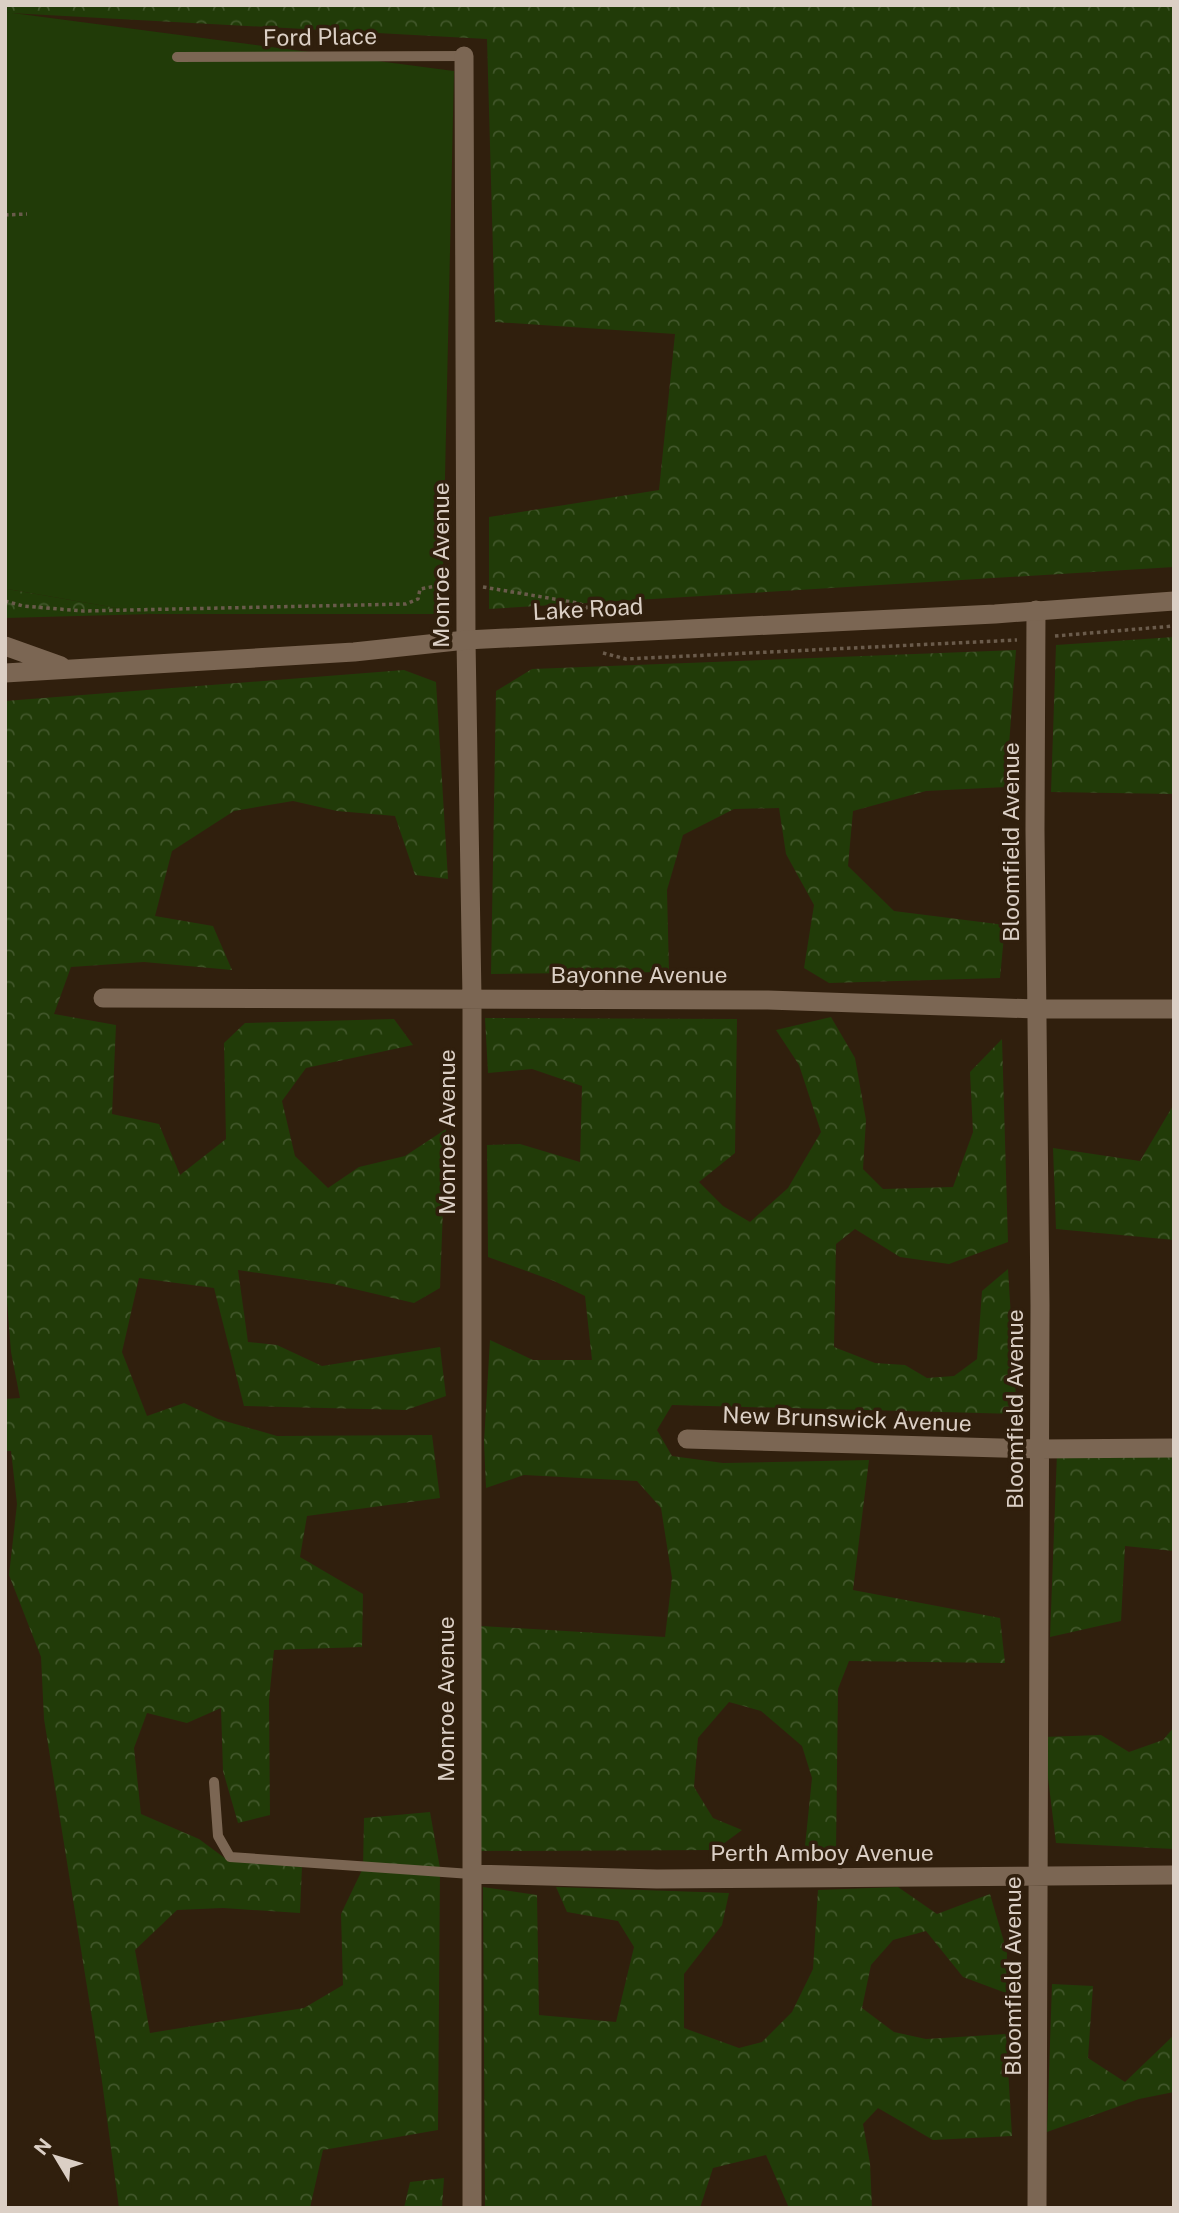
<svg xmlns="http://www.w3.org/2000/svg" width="1179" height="2213" viewBox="0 0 1179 2213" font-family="'Public Sans',sans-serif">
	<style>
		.green { fill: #213b08 }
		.forest { fill: url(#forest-crowns) }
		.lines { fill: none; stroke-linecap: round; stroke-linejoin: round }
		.path { stroke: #6a5b4b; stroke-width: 3.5; stroke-dasharray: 3.5 3.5; stroke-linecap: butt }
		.service { stroke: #7b6653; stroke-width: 10 }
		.minor { stroke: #7b6653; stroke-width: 19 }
		.tertiary { stroke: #7b6653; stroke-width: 19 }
		.labels { text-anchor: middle; stroke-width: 7; stroke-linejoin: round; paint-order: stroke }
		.street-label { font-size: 23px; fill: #dbcfc5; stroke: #301f0d }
	</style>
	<defs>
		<pattern id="forest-crowns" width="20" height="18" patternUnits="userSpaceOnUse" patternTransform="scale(1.75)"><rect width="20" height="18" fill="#213b08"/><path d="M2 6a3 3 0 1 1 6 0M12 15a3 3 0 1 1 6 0" fill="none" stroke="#41562a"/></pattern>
	</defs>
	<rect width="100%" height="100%" fill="#301f0d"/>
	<!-- green -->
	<path class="green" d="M5,12L454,71L442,614H151L7,589Z"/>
	<!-- forest -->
	<path class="forest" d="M5,5H1174V567L489,609V517L659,490L675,334L495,322L487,39L10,13L5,12Z
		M5,583L7,589L151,614L5,618Z
		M1174,637V794L1051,792L1056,645Z
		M1016,650L1006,787L926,791L853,811L848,866L894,911L1005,925L1000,978L829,983L804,968L814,905L786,854L779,808L734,809L683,835L667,890L669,972L491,974L496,691L532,669Z
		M404,670L436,682L448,879L415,875L395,816L337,811L293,801L234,811L172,851L155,916L213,926L232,970L144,962L71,967L54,1014L116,1025L112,1114L159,1124L180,1175L226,1139L224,1043L245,1023L394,1019L413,1045L306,1068L282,1101L295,1156L328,1188L359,1167L405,1156L446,1129L440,1288L414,1303L333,1284L238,1270L248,1342L277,1345L322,1366L440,1347L446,1396L406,1410L244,1406L214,1288L139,1278L122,1352L147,1416L184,1403L218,1419L277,1436L432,1435L440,1498L307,1516L300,1557L363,1594L362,1647L274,1650L269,1700L270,1815L238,1823L223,1771L221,1708L187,1723L147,1713L134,1748L141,1814L199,1839L226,1859L302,1867L300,1913L223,1908L177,1910L135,1950L150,2033L304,2008L343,1985L341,1914L363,1868L364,1818L430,1812L440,1868L438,2130L323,2150L310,2208H119L101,2074L44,1719L41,1657L9,1575L17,1504L11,1451H5V1399L20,1398L11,1352L5,1276V701Z
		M831,1017L855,1058L866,1120L863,1169L883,1189L953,1187L973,1132L970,1072L1002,1039L1008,1242L949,1264L900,1257L855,1229L836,1244L834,1347L875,1363L905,1365L927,1378L954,1376L977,1359L982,1291L1008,1269L1017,1414L672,1405L657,1430L672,1456L723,1463L869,1460L853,1590L1000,1618L1005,1663L849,1661L838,1689L836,1851L805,1846L812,1778L802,1746L761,1711L729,1702L698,1738L694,1787L713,1818L742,1830L715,1850L480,1851L481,1626L665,1637L672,1578L661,1508L637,1481L524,1475L486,1488L484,1442L490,1340L533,1360H592L585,1296L554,1281L488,1257L487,1145L520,1144L580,1162L582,1086L532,1069L488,1073L485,1018L737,1019L735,1153L699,1182L723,1206L750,1222L788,1188L821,1132L799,1065L776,1030Z
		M1174,1104V1240L1056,1229L1053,1148L1140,1161Z
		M1057,1453L1174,1455V1551L1125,1546L1121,1621L1050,1637Z
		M1174,1727V1849L1056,1843L1043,1737L1101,1735L1129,1752L1163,1740Z
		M483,1887L537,1895L539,2015L616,2022L634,1947L618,1921L567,1912L556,1887L729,1893L722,1925L684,1974V2028L739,2048L762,2042L792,2012L813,1969L818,1890L898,1887L937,1914L990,1894L1007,1952L1006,1993L963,1977L926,1931L893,1940L871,1965L862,2008L894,2032L926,2039L1006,2034L1012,2136L933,2140L878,2108L863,2124L870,2163L872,2208H789L766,2155L713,2168L700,2208H485Z
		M1052,1984L1093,1986L1088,2058L1125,2082L1174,2035V2092L1139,2099L1047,2132Z
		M444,2178L442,2208H404L410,2182Z"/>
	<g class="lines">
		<!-- path -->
		<path class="path" d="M5,215L27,214
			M483,587L578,603L587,607L591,615
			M5,601L23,606L83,611L406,604L418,599L420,589L447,584
			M1055,636L1174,626
			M603,653L626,659L1017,640"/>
		<!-- service -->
		<path class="service" d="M177,57L464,56
			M214,1782L218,1836L230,1857L471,1874"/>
		<!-- minor -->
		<path class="minor" d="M464,56L466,640L472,998V2208
			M1036,610L1035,830L1040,1305L1037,2208
			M103,998L768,1000L1036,1009H1174
			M687,1439L1039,1449L1174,1448
			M471,1874L657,1879L1174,1875"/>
		<!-- tertiary -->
		<path class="tertiary" d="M5,646L61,666
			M5,673L354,652L466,640L995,614L1174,601"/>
	</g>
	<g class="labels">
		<!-- street labels -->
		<g class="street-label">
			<text transform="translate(320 37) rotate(-1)" y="8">Ford Place</text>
			<text transform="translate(441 565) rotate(-90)" y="8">Monroe Avenue</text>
			<text transform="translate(588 609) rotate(-3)" y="8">Lake Road</text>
			<text transform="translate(1011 842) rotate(-90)" y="8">Bloomfield Avenue</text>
			<text x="639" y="983">Bayonne Avenue</text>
			<text transform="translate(447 1132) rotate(-90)" y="8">Monroe Avenue</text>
			<text transform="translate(1015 1409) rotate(-90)" y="8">Bloomfield Avenue</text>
			<text transform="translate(847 1419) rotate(2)" y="8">New Brunswick Avenue</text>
			<text transform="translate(446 1699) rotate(-90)" y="8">Monroe Avenue</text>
			<text x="822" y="1861">Perth Amboy Avenue</text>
			<text transform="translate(1013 1976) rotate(-90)" y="8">Bloomfield Avenue</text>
		</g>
	</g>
	<!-- border -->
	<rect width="1179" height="2213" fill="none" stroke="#dbcfc5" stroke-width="14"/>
	<!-- north arrow -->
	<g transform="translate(56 2157) rotate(308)" stroke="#301f0d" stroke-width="5" paint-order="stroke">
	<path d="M0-5L12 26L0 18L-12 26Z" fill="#dbcfc5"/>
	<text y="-10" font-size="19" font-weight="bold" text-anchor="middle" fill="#dbcfc5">N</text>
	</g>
</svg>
